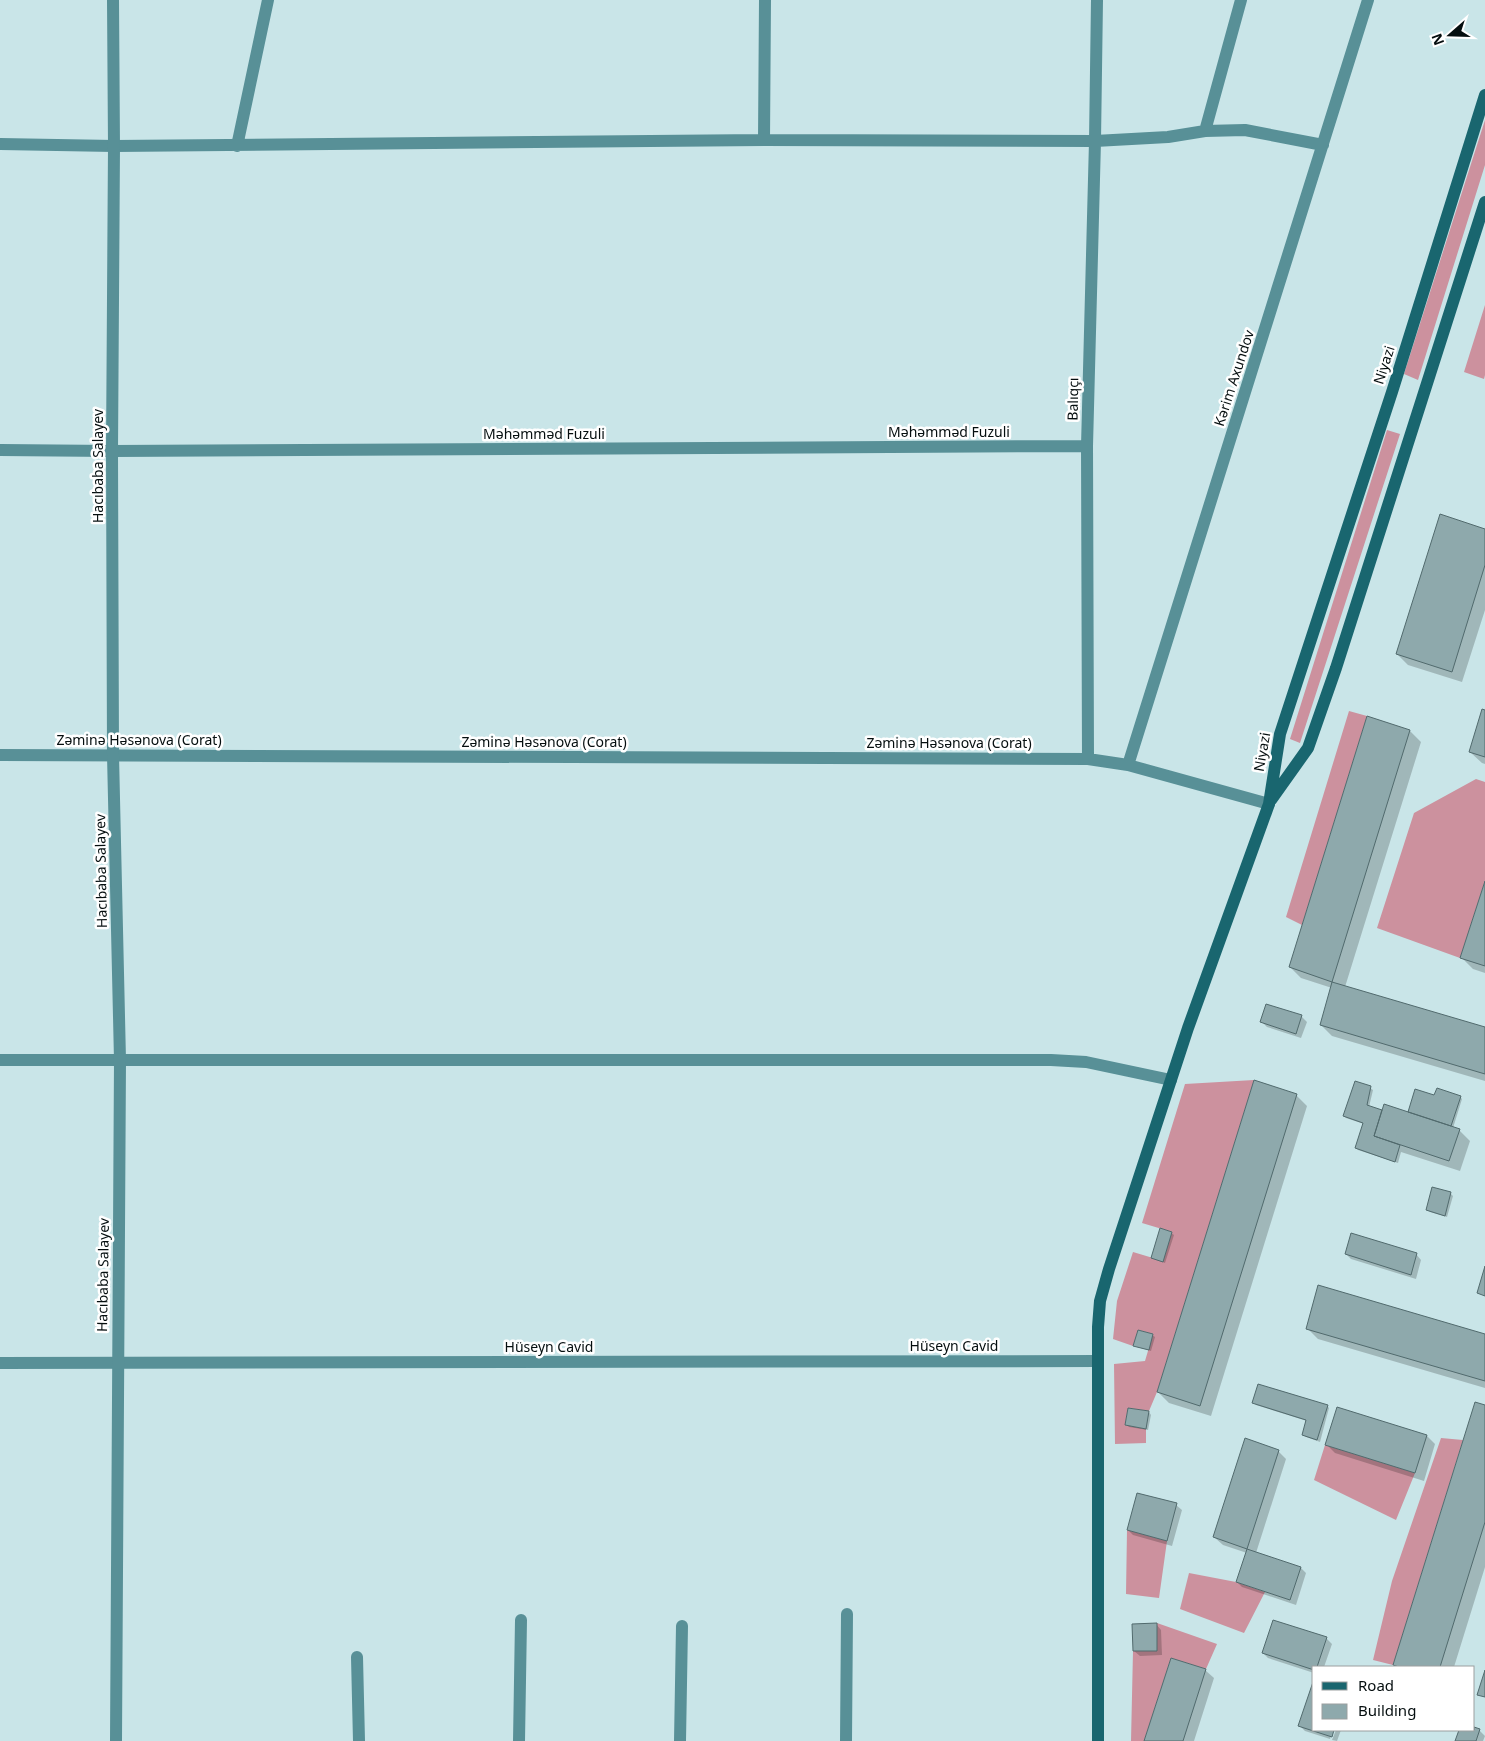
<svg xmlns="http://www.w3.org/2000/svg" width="1485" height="1741" viewBox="0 0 1485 1741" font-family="'Noto Sans',sans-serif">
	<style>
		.forest { fill: #cc919e }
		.shadow { fill: #0003 }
		.building { fill: #8ea9ac; stroke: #516a6d }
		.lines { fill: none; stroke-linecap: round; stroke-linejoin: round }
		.minor { stroke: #589097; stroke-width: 12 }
		.tertiary { stroke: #589097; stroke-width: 12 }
		.secondary { stroke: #19666f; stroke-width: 12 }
		.labels { text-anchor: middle; stroke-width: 5; stroke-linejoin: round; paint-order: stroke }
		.street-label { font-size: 14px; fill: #050e0f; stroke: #fff }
	</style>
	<rect width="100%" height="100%" fill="#c9e5e8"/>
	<!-- forest -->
	<path class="forest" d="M1485,120V165L1418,380L1404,374Z
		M1485,305V375L1484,379L1464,372Z
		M1387,430L1400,434L1300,743L1290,739Z
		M1349,711L1367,716L1302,925L1286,917Z
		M1476,779L1485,782V881L1460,958L1377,928L1414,813Z
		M1254,1080L1157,1392L1149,1411L1128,1408L1125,1425L1146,1429V1443L1115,1444L1114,1364L1145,1361L1153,1334L1138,1330L1133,1346L1113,1339L1117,1301L1133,1252L1163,1261L1172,1232L1142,1223L1185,1084Z
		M1441,1438L1463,1440L1393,1665L1373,1660L1392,1581Z
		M1325,1445L1415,1473L1396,1520L1314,1480Z
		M1127,1530L1167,1541L1159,1598L1126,1594Z
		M1189,1573L1236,1582L1265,1592L1244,1633L1180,1609Z
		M1157,1623L1217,1644L1206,1669L1171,1658L1144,1741H1131L1133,1651L1157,1650Z"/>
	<!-- shadow -->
	<path class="shadow" d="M1485,530V610L1462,682L1408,665L1397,654Z
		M1485,711V764L1482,763L1470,752Z
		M1410,731L1421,742L1345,987L1485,1028V1081L1332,1036L1321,1025L1332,988L1301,978L1290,967Z
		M1485,886V973L1473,969L1462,958Z
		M1301,1016L1307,1022L1301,1038L1267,1027L1262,1022Z
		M1370,1088L1373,1090L1369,1107L1383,1113H1409L1435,1097H1460L1462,1099L1453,1128L1459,1130L1470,1141L1460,1171L1401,1152L1398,1163L1358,1150L1356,1148L1364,1124L1346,1118L1344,1116Z
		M1296,1095L1307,1106L1211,1416L1169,1403L1158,1392Z
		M1450,1193L1453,1196L1447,1217L1430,1212L1427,1210Z
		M1171,1233L1174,1235L1165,1263L1154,1259L1152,1257Z
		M1346,1254H1416L1421,1260L1416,1279L1351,1259Z
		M1307,1328L1485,1336V1388L1318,1339Z
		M1152,1335L1155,1337L1151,1351L1137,1347L1135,1345Z
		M1254,1403L1327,1406L1329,1408L1320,1442L1306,1437L1303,1435L1307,1421L1256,1405Z
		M1485,1406V1567L1454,1667H1396L1394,1665Z
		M1338,1409L1427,1436L1435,1444L1424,1481L1335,1453L1327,1445Z
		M1149,1412L1151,1415L1148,1430L1129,1427L1127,1425Z
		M1278,1451L1286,1459L1256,1553L1301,1568L1306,1573L1296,1605L1242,1587L1237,1582L1247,1553L1223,1545L1214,1537Z
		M1176,1505L1182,1510L1172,1546L1133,1535L1128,1530Z
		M1156,1624L1161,1630L1162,1655L1140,1656L1134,1651Z
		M1326,1638L1332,1644L1324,1667H1314V1673L1268,1658L1263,1653Z
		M1205,1670L1214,1678L1194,1741H1146Z
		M1300,1726L1314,1730H1333L1330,1739L1305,1731Z
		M1474,1728L1479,1730L1485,1736L1483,1741H1457L1461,1730H1474Z
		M1336,1730H1341L1337,1741L1332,1740Z"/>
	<!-- building -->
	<path class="building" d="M1440,514L1485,529V565L1452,672L1396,654Z
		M1482,709L1485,710V757L1469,752Z
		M1367,716L1410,730L1332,982L1289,967Z
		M1485,881V966L1460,958Z
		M1332,982L1485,1027V1074L1320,1025Z
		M1266,1004L1302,1015L1296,1034L1260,1022Z
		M1254,1080L1297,1094L1200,1406L1157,1392Z
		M1355,1081L1371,1086L1367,1105L1382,1110L1374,1136L1400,1145L1395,1162L1355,1148L1363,1123L1343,1116Z
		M1437,1088L1461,1096L1451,1126L1408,1112L1415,1089L1434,1095Z
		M1384,1104L1460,1129L1449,1161L1374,1136Z
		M1432,1187L1451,1192L1445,1216L1426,1210Z
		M1160,1228L1172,1232L1163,1262L1151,1258Z
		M1351,1233L1417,1253L1411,1275L1345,1254Z
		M1485,1266V1296L1477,1293Z
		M1318,1285L1485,1334V1381L1306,1329Z
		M1138,1330L1153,1334L1149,1350L1133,1346Z
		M1258,1384L1328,1405L1317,1440L1302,1435L1306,1420L1252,1403Z
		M1475,1402L1485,1405V1522L1440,1667H1399L1393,1665Z
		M1337,1407L1427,1435L1415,1473L1325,1445Z
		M1128,1408L1149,1411L1146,1429L1125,1425Z
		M1245,1438L1279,1450L1247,1549L1213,1537Z
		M1137,1493L1177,1503L1167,1541L1127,1530Z
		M1247,1549L1301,1567L1290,1600L1236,1582Z
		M1273,1620L1327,1637L1317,1667H1314V1670L1262,1653Z
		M1157,1623V1651H1133L1132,1624Z
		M1171,1658L1206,1669L1183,1741H1144Z
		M1485,1670V1697L1477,1695Z
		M1314,1679V1730H1334L1332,1737L1298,1726Z
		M1474,1727L1480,1729L1476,1741H1455L1459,1730H1474Z"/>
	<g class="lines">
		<!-- minor -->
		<path class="minor" d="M1097,0L1095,141L1087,446L1088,759L1128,765L1269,804
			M1205,131L1241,0
			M764,140L765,0
			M0,144L114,146L764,140L1095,141L1168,137L1205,131L1245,130L1323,145
			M237,146L268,0
			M0,450L112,451L1087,446
			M0,755L1088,759
			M1128,765L1368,0
			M0,1060H1051L1086,1062L1171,1080
			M0,1363L1098,1361
			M357,1657L359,1741
			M519,1741L521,1620
			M680,1741L682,1626
			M846,1741L847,1614"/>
		<!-- tertiary -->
		<path class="tertiary" d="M113,0L114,146L112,451L113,755L120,1060L116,1741"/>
		<!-- secondary -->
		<path class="secondary" d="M1271,800L1308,748L1336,668L1485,202
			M1098,1741V1327L1100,1301L1109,1269L1188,1028L1269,804L1280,734L1392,392L1485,95"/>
	</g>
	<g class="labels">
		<!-- street labels -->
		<g class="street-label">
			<text transform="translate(1384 365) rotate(-72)" y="5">Niyazi</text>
			<text transform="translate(1234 378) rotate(-72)" y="5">Kərim Axundov</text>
			<text transform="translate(1073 399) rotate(-89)" y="5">Balıqçı</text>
			<text x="949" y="437">Məhəmməd Fuzuli</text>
			<text x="544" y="439">Məhəmməd Fuzuli</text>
			<text transform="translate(98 466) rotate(-90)" y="5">Hacıbaba Salayev</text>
			<text x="139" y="745">Zəminə Həsənova (Corat)</text>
			<text x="544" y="747">Zəminə Həsənova (Corat)</text>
			<text x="949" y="748">Zəminə Həsənova (Corat)</text>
			<text transform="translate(1262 752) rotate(-80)" y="5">Niyazi</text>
			<text transform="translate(101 871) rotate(-91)" y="5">Hacıbaba Salayev</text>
			<text transform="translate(103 1275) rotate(-89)" y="5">Hacıbaba Salayev</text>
			<text x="954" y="1351">Hüseyn Cavid</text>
			<text x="549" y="1352">Hüseyn Cavid</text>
		</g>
	</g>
	<!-- legend -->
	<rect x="1312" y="1666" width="162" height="65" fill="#ffffff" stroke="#9b9f9f"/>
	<rect x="1322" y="1682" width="25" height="8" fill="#19666f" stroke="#9b9f9f"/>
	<text x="1358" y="1691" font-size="15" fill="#050e0f">Road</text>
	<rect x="1322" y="1704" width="25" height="15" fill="#8ea9ac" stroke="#9b9f9f"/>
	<text x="1358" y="1716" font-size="15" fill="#050e0f">Building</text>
	<!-- north arrow -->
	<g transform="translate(1450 35) rotate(250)" stroke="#ffffff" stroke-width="4" paint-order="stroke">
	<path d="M0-4L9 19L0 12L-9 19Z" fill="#050e0f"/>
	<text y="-8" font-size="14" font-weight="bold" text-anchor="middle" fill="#050e0f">N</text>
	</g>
</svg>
